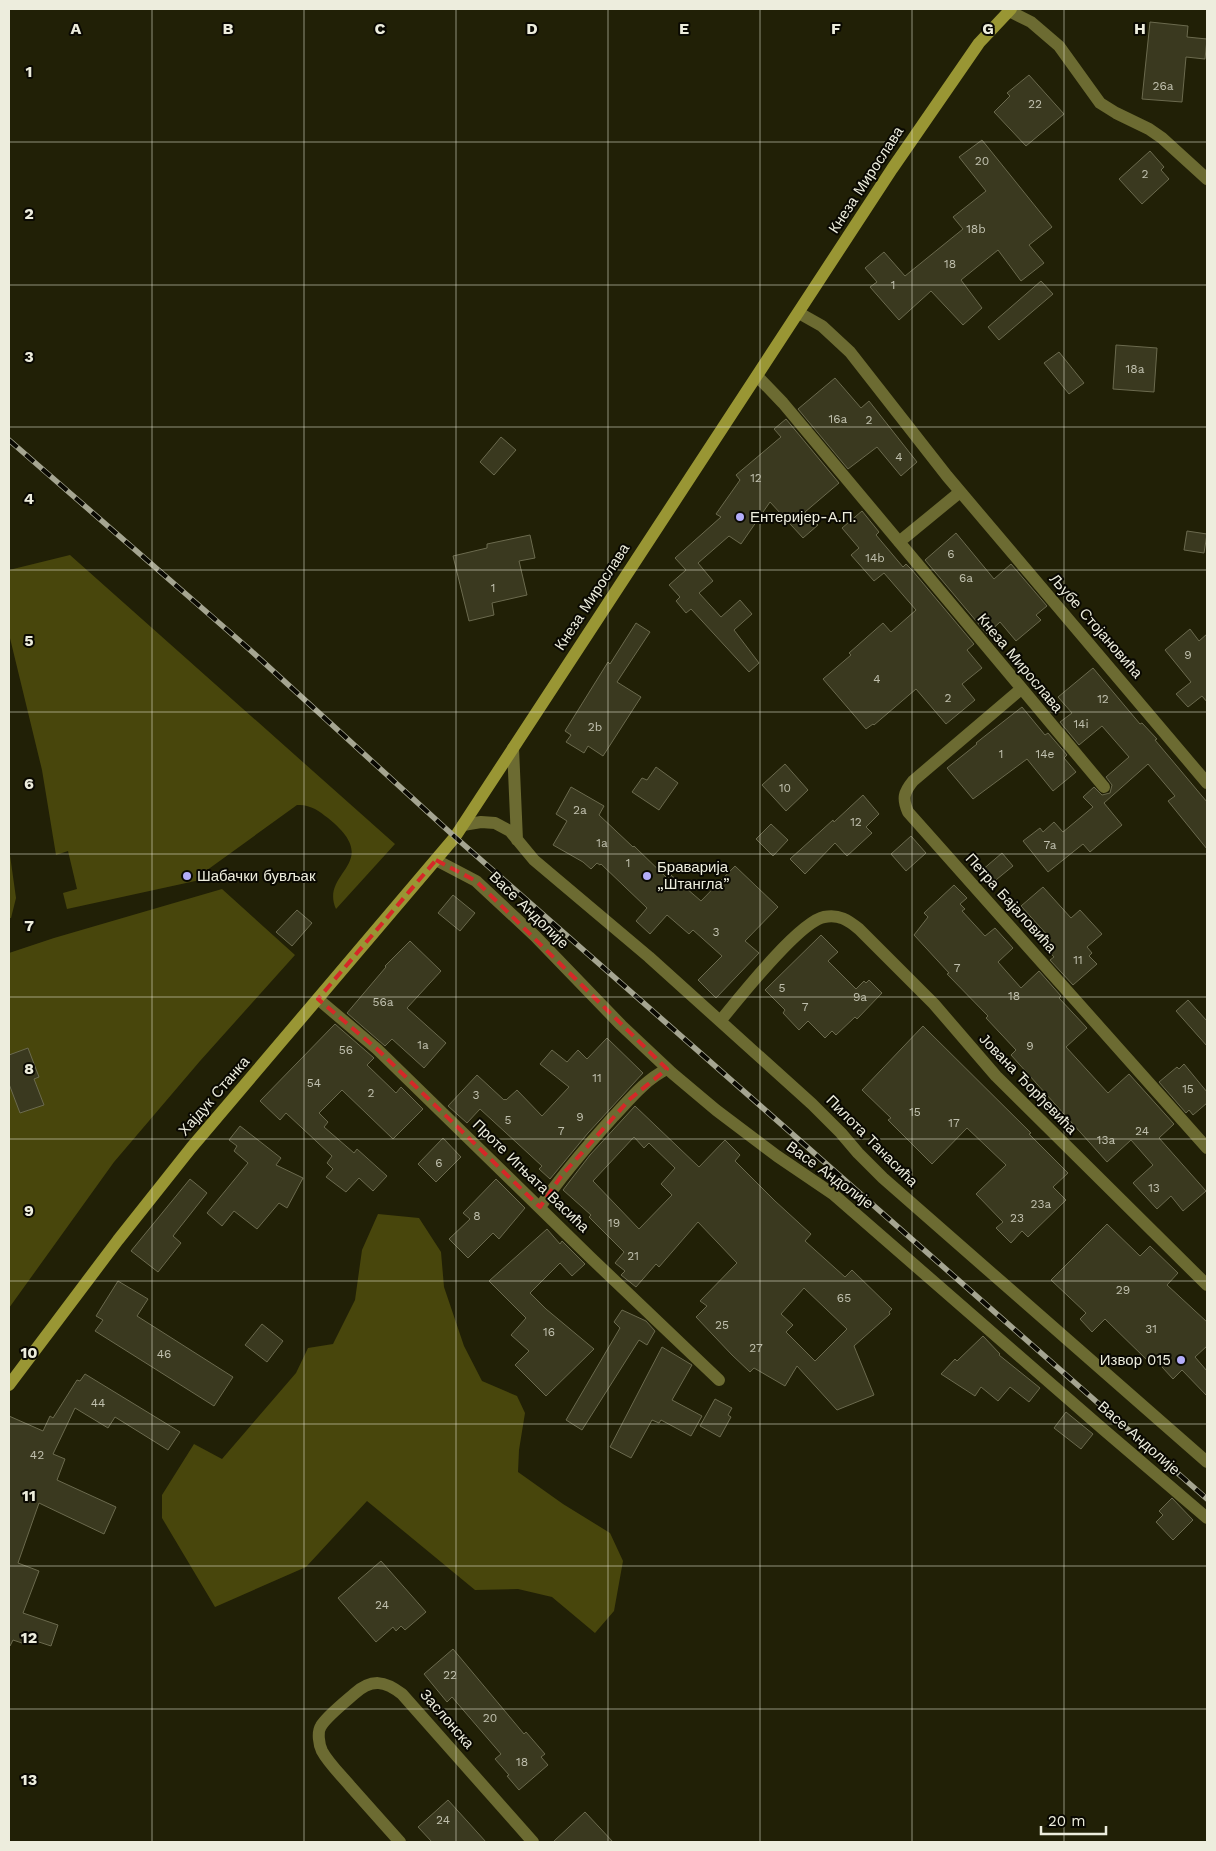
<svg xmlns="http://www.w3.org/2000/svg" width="1216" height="1851" viewBox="0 0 1216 1851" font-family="'Work Sans',sans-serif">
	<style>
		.green { fill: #48460c }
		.building { fill: #3a391f; stroke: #6b6a4e; fill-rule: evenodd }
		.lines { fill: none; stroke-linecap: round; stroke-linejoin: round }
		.street { stroke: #6c6b32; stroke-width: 12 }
		.secondary { stroke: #999634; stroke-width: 12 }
		.rail-casing { stroke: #a5a591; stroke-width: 5.5 }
		.rail { stroke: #0a0902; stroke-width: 4; stroke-dasharray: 11; stroke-linecap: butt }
		.marked { fill: none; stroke: #d62828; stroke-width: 4; stroke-dasharray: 10 6; stroke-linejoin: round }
		.grid { fill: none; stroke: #ededdd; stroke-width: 1; stroke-opacity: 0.55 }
		.poi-dot { fill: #b3adf9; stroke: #0a0902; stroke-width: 2 }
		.labels { text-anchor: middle; stroke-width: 4; stroke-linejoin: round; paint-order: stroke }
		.number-label { font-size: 12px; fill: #c0c0ae }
		.street-label { font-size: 15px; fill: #ededdd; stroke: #0a0902 }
		.poi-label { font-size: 15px; fill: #ededdd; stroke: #0a0902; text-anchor: start }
		.grid-label { font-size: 16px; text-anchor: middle; font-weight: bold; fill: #ededdd; stroke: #0a0902; stroke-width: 4; stroke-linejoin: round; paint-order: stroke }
	</style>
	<rect width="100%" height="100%" fill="#212006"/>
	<!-- green -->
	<path class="green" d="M70,555L395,844L336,909C319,871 385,864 328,818C319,811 310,804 297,805L203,873L209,878L67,909L63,893L77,889L68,851L56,855L42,770L9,634V570Z
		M9,848L16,898L11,918H9Z
		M222,889L295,955L200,1061L114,1162L9,1308V953L54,938Z
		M378,1214L419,1218L441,1252L444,1287L464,1346L482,1381L517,1396L525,1413L519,1450L518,1472L563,1504L610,1533L623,1561L614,1611L595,1633L552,1597L518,1589L475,1590L367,1501L306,1567L215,1607L162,1518V1495L194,1444L222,1459L296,1373L308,1348L333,1344L355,1300L362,1250Z"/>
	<!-- building -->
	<path class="building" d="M1150,22L1188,26L1187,37L1207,39L1205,59L1186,57L1182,102L1142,99Z
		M1029,75L1064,114L1026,146L994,112L1010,96L1007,93Z
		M982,140L1052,227L1029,245L1044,263L1021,281L998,250L961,280L982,308L963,325L931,291L899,320L870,287L877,282L865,268L884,252L905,276L963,229L953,217L986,191L959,157Z
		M1150,151L1164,167L1161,170L1169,179L1142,204L1119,179Z
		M1041,281L1053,294L999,340L988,327Z
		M1116,345L1157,348L1154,392L1113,389Z
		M1059,352L1084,383L1069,394L1044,363Z
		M835,378L861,408L869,401L917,462L901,476L877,447L848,469L798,409Z
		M786,419L839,483L805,512L818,525L803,538L770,502L741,544L729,536L698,563L713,581L699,593L721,617L740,600L752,614L734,630L759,663L749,672L691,609L686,613L676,601L680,597L669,585L686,570L675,558L721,517L716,514L740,480L736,475L781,437L774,429Z
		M501,437L516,450L494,475L480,462Z
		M862,511L879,532L876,535L903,567L906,564L912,570L974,644L967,650L982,668L962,684L975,700L946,724L916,689L874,725L873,724L866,729L823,679L851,655L849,653L883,623L891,632L916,610L884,573L874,581L851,555L859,548L842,528Z
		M1187,531L1207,534L1204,553L1184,550Z
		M956,533L994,579L1011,564L1047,606L1036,615L1041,620L1016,641L1000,622L987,634L925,560Z
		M530,535L535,558L519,561L527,595L492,603L494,615L469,621L453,556L487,548V544Z
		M636,623L650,632L617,682L641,697L603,756L588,746L584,753L566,742L571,735L565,731L608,662L610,664Z
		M1190,629L1199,641L1207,634V702L1202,696L1188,707L1176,694L1191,682L1165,650Z
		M1093,668L1140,724L1142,723L1157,739L1155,740L1207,802V849L1168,801L1175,796L1148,764L1104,803L1122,825L1090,852L1083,844L1048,872L1023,841L1040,828L1043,832L1054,822L1063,832L1093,807L1083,797L1094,787L1102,795L1110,793L1112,785L1106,777L1129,757L1102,726L1079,745L1060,722L1072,713L1058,697Z
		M1022,707L1045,735L1048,733L1067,755L1064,758L1076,772L1053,791L1027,759L973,799L947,768L977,744L976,743Z
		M785,764L808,790L786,811L762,785Z
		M656,767L678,783L659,810L632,792L642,778L647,780Z
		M571,787L604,806L599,815L633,847L634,846L668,879L671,875L701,901L735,866L778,907L745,941L759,953L716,998L698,980L722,956L693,930L689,934L667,915L650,934L636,921L647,908L601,864L600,865L597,863L591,869L583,862L553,845L567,821L556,814Z
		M863,795L879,814L866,827L872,833L847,856L835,843L805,874L790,859L833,820L834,822Z
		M771,824L788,840L773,856L756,839Z
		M911,836L926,853L906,871L891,854Z
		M1002,853L1013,866L991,884L981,871Z
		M954,885L967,898L960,904L965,909L962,911L985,936L995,928L1013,948L998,962L1021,988L1039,971L1061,996L1059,998L1087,1028L1066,1047L1108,1093L1129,1074L1174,1124L1159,1138L1206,1191L1183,1211L1171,1196L1157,1209L1133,1183L1153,1165L1131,1140L1107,1162L1011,1055L1016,1050L986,1018L988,1016L947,974L949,973L914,935L928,917L924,913Z
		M1043,887L1071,918L1080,910L1102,934L1087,947L1092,953L1089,956L1097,964L1073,985L1050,960L1054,957L1042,944L1049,937L1021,906Z
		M453,895L475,913L460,931L438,913Z
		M297,910L312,923L292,946L276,932Z
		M821,935L838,952L828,961L856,989L864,981L866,983L869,980L882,993L857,1019L855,1017L836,1035L832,1031L825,1038L808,1021L799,1030L783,1013L785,1010L765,990Z
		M410,941L441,971L407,1008L446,1043L424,1068L392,1039L385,1046L347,1013L386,967L385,966Z
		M1188,1000L1207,1021V1046L1176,1011Z
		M335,1024L374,1058L367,1065L396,1093L401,1087L423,1109L393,1139L342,1090L319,1113L328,1122L324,1127L354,1153L357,1149L387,1176L373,1191L359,1178L346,1192L326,1177L333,1169L327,1163L332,1156L286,1113L280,1120L260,1101Z
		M923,1026L1031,1133L1029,1134L1068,1173L1053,1187L1066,1200L1028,1237L1022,1231L1011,1243L996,1228L1003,1222L976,1194L1006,1165L967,1128L932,1164L888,1120L891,1118L862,1090Z
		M607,1038L643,1073L588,1133L550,1179L539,1169L542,1166L480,1109L467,1123L448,1106L477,1075L504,1100L505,1099L506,1100L517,1090L542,1116L569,1087L540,1064L552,1050L567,1062L578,1050L587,1059Z
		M28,1048L39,1077L34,1079L44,1105L20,1113L9,1084V1055Z
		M1184,1064L1207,1092V1103L1193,1115L1189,1110L1186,1113L1159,1082L1177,1067L1179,1069Z
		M635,1106L699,1167L725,1140L740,1155L735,1161L775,1201L811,1234L805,1241L845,1277L852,1270L892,1309L889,1312L890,1314L854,1346L874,1395L837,1410L797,1366L785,1386L754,1368L750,1372L732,1355L696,1317L707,1306L700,1301L737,1263L698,1222L659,1267L656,1264L636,1287L621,1275L625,1271L615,1263L624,1252L589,1217L591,1215L563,1190L590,1155ZM634,1137L644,1148L649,1143L675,1168L661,1184L672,1195L639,1229L593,1181ZM804,1288L847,1329L815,1361L786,1332L793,1325L781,1314Z
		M240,1126L281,1158L276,1165L303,1178L287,1208L279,1203L257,1229L234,1211L222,1226L207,1213L248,1163L234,1151L237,1146L229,1140Z
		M443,1138L461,1157L436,1182L418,1164Z
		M190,1179L207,1193L173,1236L181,1243L158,1272L131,1251Z
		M496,1179L525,1208L499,1239L493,1233L468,1258L449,1239L470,1219L463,1213Z
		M1107,1224L1140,1256L1150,1246L1178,1273L1167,1285L1207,1322V1346L1195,1357L1207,1371V1396L1182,1370L1173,1379L1152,1356L1148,1361L1105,1319L1092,1332L1080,1319L1086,1313L1051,1280Z
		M547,1229L560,1244L562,1241L585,1264L572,1276L560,1263L530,1293L546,1309L594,1349L546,1396L515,1365L529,1351L511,1335L526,1318L489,1281Z
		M118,1281L148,1299L137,1316L233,1377L214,1406L95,1331L103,1320L96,1316Z
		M622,1310L646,1321L655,1331L647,1345L639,1340L582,1430L566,1420L620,1328L614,1322Z
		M262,1324L283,1341L267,1362L245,1345Z
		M983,1336L1000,1354L999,1355L1040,1388L1029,1402L1010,1387L998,1401L981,1387L975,1396L941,1374L955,1359L957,1361Z
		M662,1347L692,1365L672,1400L702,1416L691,1436L661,1420L659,1423L652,1420L631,1458L610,1447Z
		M85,1374L180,1432L168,1450L115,1417L108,1428L75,1408L53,1454L65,1459L57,1480L116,1507L104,1534L39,1503L18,1563L39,1571L23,1613L58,1625L51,1646L24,1637L22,1643L13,1640L10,1646H9V1416L43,1431L50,1416L53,1418L77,1380L80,1381Z
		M715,1399L732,1408L728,1415L731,1417L720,1437L700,1426Z
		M1066,1412L1093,1434L1081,1449L1054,1428Z
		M1172,1498L1193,1520L1173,1540L1156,1522L1163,1515L1159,1511Z
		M381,1561L426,1612L405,1630L401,1626L396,1631L393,1627L376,1642L338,1598Z
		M453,1649L524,1734L526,1732L545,1754L541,1757L548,1765L519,1790L507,1776L509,1775L495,1759L501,1754L452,1697L447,1702L424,1674Z
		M448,1800L486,1842H432L418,1827Z
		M585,1812L613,1842H553Z"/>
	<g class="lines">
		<!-- street -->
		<path class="street" d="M1009,11L1031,22L1059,46L1100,103L1116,113L1149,129L1162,138L1207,179
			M799,313L822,326L850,352L947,476L1207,783
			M757,376L783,403L1104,787
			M899,542L960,492
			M1021,689L913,781C904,792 902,798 908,812L1207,1148
			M513,748L517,840
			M463,825L481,822L495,823L510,831L534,860L649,957L812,1104L841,1133L858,1153L883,1178L1207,1462
			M436,860L476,881L535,936L621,1025L672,1073L716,1110L777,1156L833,1194L1104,1430L1207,1518
			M318,999L377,1049L591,1258L719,1380
			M721,1020C739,998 799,922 824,917C839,914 848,920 859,929L934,1004L996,1076L1207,1285
			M540,1207C562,1175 587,1146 613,1117C630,1099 645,1080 667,1069
			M400,1842C384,1824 368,1806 351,1787C342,1776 329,1764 322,1751C319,1745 317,1732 321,1726C326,1717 346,1701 354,1694C372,1678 385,1681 402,1694L533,1842"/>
		<!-- secondary -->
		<path class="secondary" d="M9,1385L118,1240L191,1148L455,837L892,169L979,43L1011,9"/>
		<defs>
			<path id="rail" d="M9,440L249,649L455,837L1207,1499"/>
		</defs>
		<!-- rail casing -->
		<use href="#rail" class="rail-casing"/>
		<!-- rail -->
		<use href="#rail" class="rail"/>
	</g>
	<!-- marked area -->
	<path class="marked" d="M436,860L476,881L667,1069L630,1099L562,1175L540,1207L377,1049L318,999Z"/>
	<!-- grid -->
	<path class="grid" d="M152,9V1842M304,9V1842M456,9V1842M608,9V1842M760,9V1842M912,9V1842M1064,9V1842M9,142H1207M9,285H1207M9,427H1207M9,570H1207M9,712H1207M9,854H1207M9,997H1207M9,1139H1207M9,1281H1207M9,1424H1207M9,1566H1207M9,1709H1207"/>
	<!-- markers -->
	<g class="poi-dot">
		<circle cx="740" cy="517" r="5"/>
		<circle cx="187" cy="876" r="5"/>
		<circle cx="647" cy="876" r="5"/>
		<circle cx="1181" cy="1360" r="5"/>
	</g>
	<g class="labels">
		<!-- number labels -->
		<g class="number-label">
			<text x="1163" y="90">26a</text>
			<text x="1035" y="108">22</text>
			<text x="982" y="165">20</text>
			<text x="1145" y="178">2</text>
			<text x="976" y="233">18b</text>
			<text x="950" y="268">18</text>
			<text x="893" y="289">1</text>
			<text x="1135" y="373">18a</text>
			<text x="838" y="423">16a</text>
			<text x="869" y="424">2</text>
			<text x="899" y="461">4</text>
			<text x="756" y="482">12</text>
			<text x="951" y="558">6</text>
			<text x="875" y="562">14b</text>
			<text x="966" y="582">6a</text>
			<text x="493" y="592">1</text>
			<text x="1188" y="659">9</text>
			<text x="877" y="683">4</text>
			<text x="948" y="702">2</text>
			<text x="1103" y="703">12</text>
			<text x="1081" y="728">14i</text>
			<text x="595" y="731">2b</text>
			<text x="1001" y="758">1</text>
			<text x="1045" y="758">14e</text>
			<text x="785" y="792">10</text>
			<text x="580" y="814">2a</text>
			<text x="856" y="826">12</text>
			<text x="602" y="847">1a</text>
			<text x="1050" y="849">7a</text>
			<text x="628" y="867">1</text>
			<text x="716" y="936">3</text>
			<text x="1078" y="964">11</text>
			<text x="957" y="972">7</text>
			<text x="782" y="992">5</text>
			<text x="1014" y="1000">18</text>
			<text x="860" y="1001">9a</text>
			<text x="383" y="1006">56a</text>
			<text x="805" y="1011">7</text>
			<text x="423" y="1049">1a</text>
			<text x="1030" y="1050">9</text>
			<text x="346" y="1054">56</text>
			<text x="597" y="1082">11</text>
			<text x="314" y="1087">54</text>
			<text x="1188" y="1093">15</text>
			<text x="371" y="1097">2</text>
			<text x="476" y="1099">3</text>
			<text x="915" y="1116">15</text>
			<text x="580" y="1121">9</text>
			<text x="508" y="1124">5</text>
			<text x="954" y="1127">17</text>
			<text x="561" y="1135">7</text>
			<text x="1142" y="1135">24</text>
			<text x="1106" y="1144">13a</text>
			<text x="439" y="1167">6</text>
			<text x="1154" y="1192">13</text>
			<text x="1041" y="1208">23a</text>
			<text x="477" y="1220">8</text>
			<text x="1017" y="1222">23</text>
			<text x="614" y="1227">19</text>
			<text x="633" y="1260">21</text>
			<text x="1123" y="1294">29</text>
			<text x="844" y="1302">65</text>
			<text x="722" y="1329">25</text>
			<text x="1151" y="1333">31</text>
			<text x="549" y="1336">16</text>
			<text x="756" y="1352">27</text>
			<text x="164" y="1358">46</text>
			<text x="98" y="1407">44</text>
			<text x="37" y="1459">42</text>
			<text x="382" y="1609">24</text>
			<text x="450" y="1679">22</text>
			<text x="490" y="1722">20</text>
			<text x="522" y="1766">18</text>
			<text x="443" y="1824">24</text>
		</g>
		<!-- street labels -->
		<g class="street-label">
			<text transform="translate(866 180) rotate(-57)" y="5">Кнеза Мирослава</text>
			<text transform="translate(592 597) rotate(-57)" y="5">Кнеза Мирослава</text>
			<text transform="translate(1096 626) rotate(49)" y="5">Љубе Стојановића</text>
			<text transform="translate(1020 663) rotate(50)" y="5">Кнеза Мирослава</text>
			<text transform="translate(1011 903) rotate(48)" y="5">Петра Бајаловића</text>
			<text transform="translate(529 910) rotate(44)" y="5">Васе Андолије</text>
			<text transform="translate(1028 1084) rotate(46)" y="5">Јована Ђорђевића</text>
			<text transform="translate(214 1096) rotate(-49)" y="5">Хајдук Станка</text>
			<text transform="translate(872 1141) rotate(45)" y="5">Пилота Танасића</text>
			<text transform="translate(830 1175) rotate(36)" y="5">Васе Андолије</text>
			<text transform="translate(531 1176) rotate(44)" y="5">Проте Игњата Васића</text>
			<text transform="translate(1139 1438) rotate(41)" y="5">Васе Андолије</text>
			<text transform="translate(447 1719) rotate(49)" y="5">Заслонска</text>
		</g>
		<!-- poi labels -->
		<g class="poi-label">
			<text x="750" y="522">Ентеријер-А.П.</text>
			<text x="657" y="872">Браварија<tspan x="657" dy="17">„Штангла”</tspan></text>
			<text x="197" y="881">Шабачки бувљак</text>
			<text x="1171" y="1365" text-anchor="end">Извор 015</text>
		</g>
	</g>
	<g class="grid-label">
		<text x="76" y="34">A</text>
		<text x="228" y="34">B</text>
		<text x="380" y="34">C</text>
		<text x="532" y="34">D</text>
		<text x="684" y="34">E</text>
		<text x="836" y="34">F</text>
		<text x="988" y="34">G</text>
		<text x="1140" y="34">H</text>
		<text x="29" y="77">1</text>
		<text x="29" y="219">2</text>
		<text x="29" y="362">3</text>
		<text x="29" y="504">4</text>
		<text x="29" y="646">5</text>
		<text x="29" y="789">6</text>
		<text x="29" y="931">7</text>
		<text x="29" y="1074">8</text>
		<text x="29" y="1216">9</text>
		<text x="29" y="1358">10</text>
		<text x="29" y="1501">11</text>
		<text x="29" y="1643">12</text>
		<text x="29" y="1785">13</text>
	</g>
	<!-- border -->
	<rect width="1216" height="1851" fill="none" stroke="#ededdd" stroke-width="20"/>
	<!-- scale -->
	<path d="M1041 1826v8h65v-8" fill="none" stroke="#ededdd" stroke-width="2.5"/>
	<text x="1048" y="1826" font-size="15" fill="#ededdd" stroke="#0a0902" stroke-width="4" paint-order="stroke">20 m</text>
</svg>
